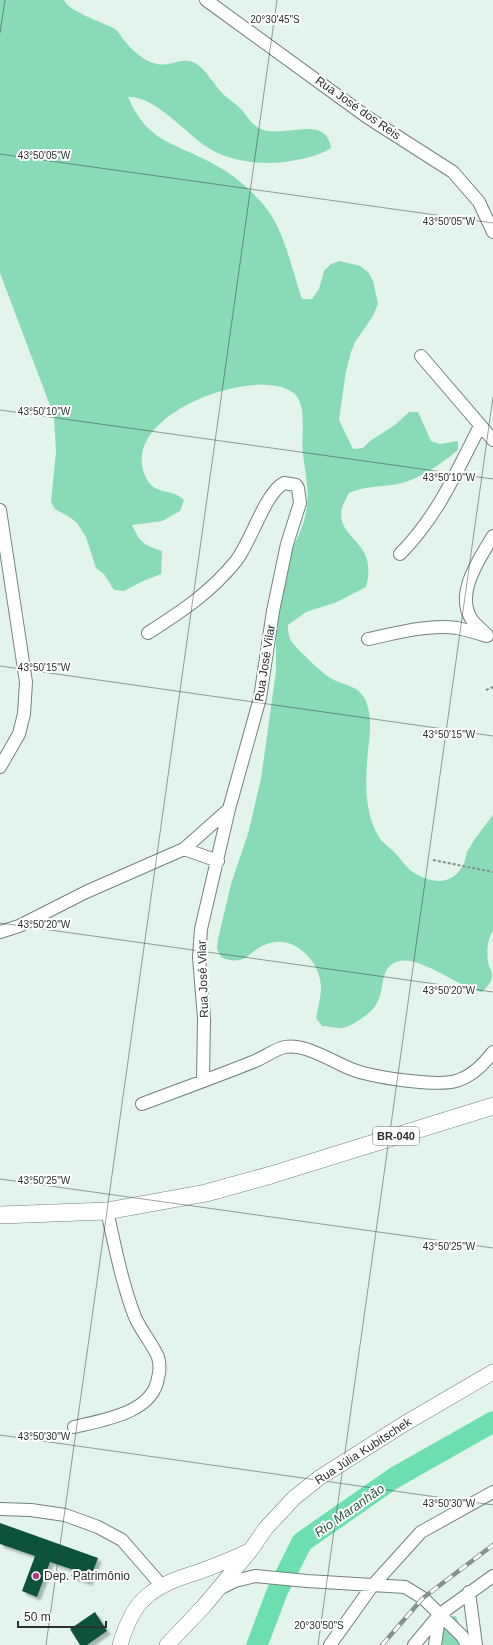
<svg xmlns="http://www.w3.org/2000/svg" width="493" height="1645" viewBox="0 0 493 1645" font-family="Arial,sans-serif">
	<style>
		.green { fill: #89dab6 }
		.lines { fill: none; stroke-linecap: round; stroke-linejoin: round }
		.river { stroke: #6bdfb0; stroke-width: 21 }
		.building { fill: #10523b; filter: url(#shadow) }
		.minor-casing { stroke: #73837b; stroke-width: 14 }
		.major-casing { stroke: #73837b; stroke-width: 16 }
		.highway-casing { stroke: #73837b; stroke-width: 18 }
		.path { stroke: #85908b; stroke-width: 2; stroke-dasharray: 3 2; stroke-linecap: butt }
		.minor { stroke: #fff; stroke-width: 12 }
		.major { stroke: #fff; stroke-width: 15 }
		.highway { stroke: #fff; stroke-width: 17 }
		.rail-casing { stroke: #86928c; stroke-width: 4.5 }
		.rail { stroke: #fff; stroke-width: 3; stroke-dasharray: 9; stroke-linecap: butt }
		.ticks { fill: none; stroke: #2b312e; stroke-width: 1; stroke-opacity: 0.45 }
		.poi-dot { fill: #b33787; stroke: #fff; stroke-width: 1.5 }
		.labels { text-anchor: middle; stroke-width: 4; stroke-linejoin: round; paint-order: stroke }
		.shield { fill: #fff; stroke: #6b6f6d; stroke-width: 1 }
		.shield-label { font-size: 11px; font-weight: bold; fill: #2b312e }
		.street-label { font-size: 12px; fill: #2b312e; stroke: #fff }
		.poi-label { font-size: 12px; fill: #2b312e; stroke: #fff; text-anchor: start }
		.water-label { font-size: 13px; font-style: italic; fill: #275643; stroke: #fff }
		.ticks-label { font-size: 10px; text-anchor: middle; fill: #2b312e; stroke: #fff; stroke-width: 4; stroke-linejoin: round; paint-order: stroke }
	</style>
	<defs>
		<filter id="shadow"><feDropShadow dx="3.5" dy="3.5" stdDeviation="1" flood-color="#0004"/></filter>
	</defs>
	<rect width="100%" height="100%" fill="#e2f4eb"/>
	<!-- green -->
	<path class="green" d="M0,0H64C68,11 102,22 113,28C118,30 120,35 123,39C132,50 143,61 157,64C170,67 183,56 195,63C206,69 214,85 223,94C228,99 235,103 240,108C247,115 251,125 261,129C284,139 326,113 331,148C317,157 302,159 285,162C258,165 226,161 204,145C184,131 153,95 128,97C147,141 171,142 208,161C229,171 248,187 263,204C285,230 291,268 302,299H312L319,289L324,271L331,264L340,261L360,266L368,272L373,281L378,304L373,316L355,342L351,352L346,371L339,420L353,449L363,448L370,441L395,425L409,412H418L431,441L440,444L458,441V450C441,464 420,479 398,484C381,487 365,486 349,493C346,499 341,507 341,514C341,541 378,542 366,587L337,602L306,612L288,625C288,631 288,636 292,642C296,648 325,676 332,679C345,686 359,685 366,701C374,723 368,741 367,764C365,787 366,817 379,837C382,843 390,847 394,852C401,858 405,867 413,872C432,884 454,887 465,861C466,858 466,855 467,852C474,839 484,827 493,815V931C487,938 486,956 489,966C490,969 492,972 492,975C492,982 487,987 482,992C460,988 421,956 400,961C378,966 386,987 377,1003C372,1013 354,1025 343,1028C337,1029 328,1026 322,1026L316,1018C318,1008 321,997 321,987C320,961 294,934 267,944C247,951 246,968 221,957L217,949L218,939L231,884L248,834L261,779L276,671V621L292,548C303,530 310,506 307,484C306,474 304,464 303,454C301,438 306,416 299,400C280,359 121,407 144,473C153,498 169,486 184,500L180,511L162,521L132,525C140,543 144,545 162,551L161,574L141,582L124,591L114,590L104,574L96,568L86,537L77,523L71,518L55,509L51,502L56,452L54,416L0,273Z
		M456,1616L465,1645H439L440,1632L448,1617Z"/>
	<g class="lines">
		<!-- river -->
		<path class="river" d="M257,1645L277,1592L302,1542L394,1478L493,1422"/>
	</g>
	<!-- building -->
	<path class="building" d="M0,1523L98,1558L89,1582L71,1576L74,1570L50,1562L37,1597L22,1591L35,1556L0,1544Z
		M95,1612L107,1631L87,1645H80L70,1629Z"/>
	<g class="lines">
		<defs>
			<path id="minor" d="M206,0L367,117L453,172L479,202L493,232
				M421,356L493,440
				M0,510L26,682L24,714L19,734L0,767
				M400,554C437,517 457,471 480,426
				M148,633C182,611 210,593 236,561C251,542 265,493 284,483L296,485L298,488L300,503L287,544L273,611L260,698L229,809L201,929L199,957L204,1018L203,1081
				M487,635C482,630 476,625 472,620C454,594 480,558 493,536
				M368,639C397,633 428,624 457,628C467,630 478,633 487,636
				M184,849L218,861
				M0,932L19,926L86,892L184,849L229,809
				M142,1104C179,1090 218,1076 255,1061C265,1057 275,1049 285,1047C305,1043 333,1062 351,1069C371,1077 440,1088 459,1080C473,1075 484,1064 493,1052
				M74,1427C103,1420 153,1413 158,1378C160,1371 160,1364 158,1357C152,1343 141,1331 135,1317C122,1283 115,1247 107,1211
				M0,1509L31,1510L65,1515L98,1527L122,1540L162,1586
				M219,1589L235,1581L255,1576L307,1581L405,1587L423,1598L462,1636L467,1645
				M469,1592L476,1645
				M330,1645L373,1585L421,1532L493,1492
				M414,1645L439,1615L493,1576
				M435,1645L439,1617"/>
			<path id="major" d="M120,1645C125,1628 132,1609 146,1597C162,1583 182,1577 201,1571C217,1565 232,1559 247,1552
				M167,1645L204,1606L250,1551L266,1528L294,1498L319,1478L404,1424L493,1372"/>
			<path id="highway" d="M0,1215L107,1211L206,1193L271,1175L493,1106"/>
		</defs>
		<!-- minor casing -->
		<use href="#minor" class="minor-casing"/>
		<!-- major casing -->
		<use href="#major" class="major-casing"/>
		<!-- highway casing -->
		<use href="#highway" class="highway-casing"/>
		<!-- path -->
		<path class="path" d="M486,690L493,687
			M433,860L493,872"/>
		<!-- minor -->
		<use href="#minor" class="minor"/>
		<!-- major -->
		<use href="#major" class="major"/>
		<!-- highway -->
		<use href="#highway" class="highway"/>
		<defs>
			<path id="rail" d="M382,1645L423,1598L493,1545"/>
		</defs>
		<!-- rail casing -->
		<use href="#rail" class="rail-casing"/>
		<!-- rail -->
		<use href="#rail" class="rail"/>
	</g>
	<!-- ticks -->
	<path class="ticks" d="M0,33L5,0M0,154L493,223M0,410L493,479M0,666L493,736M0,923L493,992M0,1179L493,1248M0,1435L493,1505M46,1645L277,0M318,1645L493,397"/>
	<!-- markers -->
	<circle class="poi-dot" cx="36" cy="1576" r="4"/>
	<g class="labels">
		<!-- shield labels -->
		<rect class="shield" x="373" y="1127" width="46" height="18" rx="3"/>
		<g class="shield-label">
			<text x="396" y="1140">BR-040</text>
		</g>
		<!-- street labels -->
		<g class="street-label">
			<text transform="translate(358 108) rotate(35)" y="4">Rua José dos Reis</text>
			<text transform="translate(265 663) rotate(-81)" y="4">Rua José Vilar</text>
			<text transform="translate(203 979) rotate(-92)" y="4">Rua José Vilar</text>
			<text transform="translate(363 1451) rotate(-33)" y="4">Rua Júlia Kubitschek</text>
		</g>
		<!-- poi labels -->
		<g class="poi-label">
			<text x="44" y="1580">Dep. Patrimônio</text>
		</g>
		<!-- water labels -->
		<g class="water-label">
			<text transform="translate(349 1510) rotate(-35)" y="5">Rio Maranhão</text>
		</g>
	</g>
	<g class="ticks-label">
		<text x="275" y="23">20°30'45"S</text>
		<text x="44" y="159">43°50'05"W</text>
		<text x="449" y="225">43°50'05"W</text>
		<text x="44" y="415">43°50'10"W</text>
		<text x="449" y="481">43°50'10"W</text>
		<text x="44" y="671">43°50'15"W</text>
		<text x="449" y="738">43°50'15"W</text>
		<text x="44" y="928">43°50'20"W</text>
		<text x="449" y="994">43°50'20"W</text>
		<text x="44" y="1184">43°50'25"W</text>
		<text x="449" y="1250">43°50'25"W</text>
		<text x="44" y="1440">43°50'30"W</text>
		<text x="449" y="1507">43°50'30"W</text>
		<text x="319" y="1629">20°30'50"S</text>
	</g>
	<!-- scale -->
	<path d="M18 1621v6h88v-6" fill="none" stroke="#2b312e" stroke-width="2"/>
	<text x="24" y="1621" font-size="12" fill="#2b312e" stroke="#ffffff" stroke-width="3" paint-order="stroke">50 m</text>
</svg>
